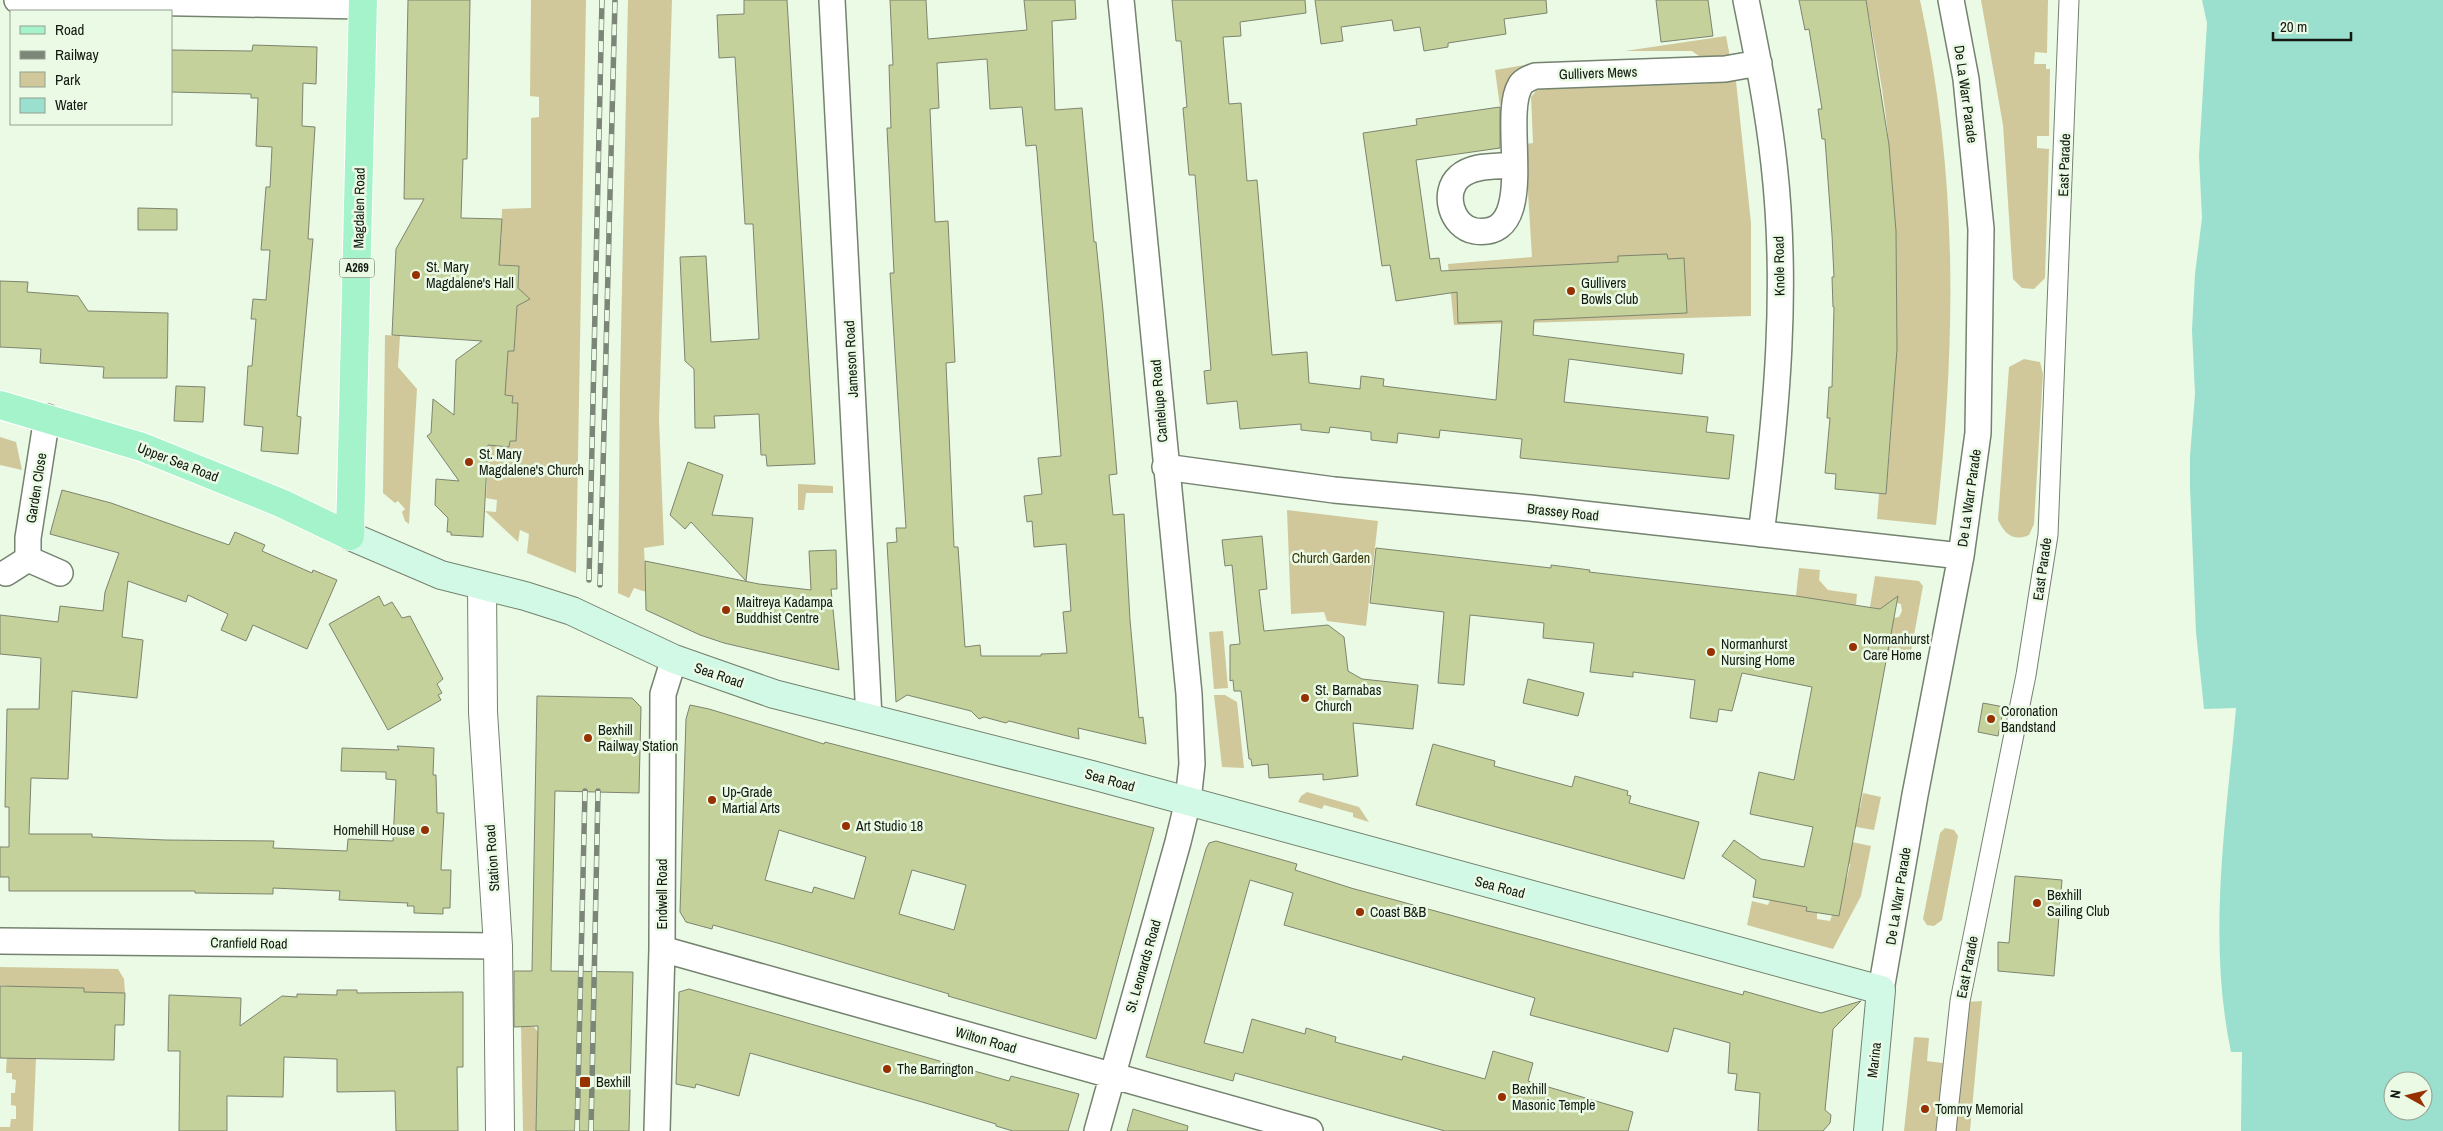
<svg xmlns="http://www.w3.org/2000/svg" width="2443" height="1131" viewBox="0 0 2443 1131" font-family="'Archivo Narrow',sans-serif">
	<style>
		.green { fill: #d0c89b }
		.water { fill: #9bdfce; fill-rule: evenodd }
		.building { fill: #c4d19b; stroke: #7e846e; fill-rule: evenodd }
		.lines { fill: none; stroke-linecap: round; stroke-linejoin: round }
		.pedestrian-casing { stroke: #74826f; stroke-width: 21 }
		.minor-casing { stroke: #74826f; stroke-width: 28 }
		.tertiary-casing { stroke: #74826f; stroke-width: 30 }
		.secondary-casing { stroke: #74826f; stroke-width: 30 }
		.primary-casing { stroke: #fff; stroke-width: 30 }
		.pedestrian { stroke: #fff; stroke-width: 19 }
		.minor { stroke: #fff; stroke-width: 25 }
		.tertiary { stroke: #fff; stroke-width: 28 }
		.secondary { stroke: #d2f9e5; stroke-width: 28 }
		.primary { stroke: #a5f3ca; stroke-width: 28 }
		.rail-casing { stroke: #7c8678; stroke-width: 5.5 }
		.rail { stroke: #eafae5; stroke-width: 4; stroke-dasharray: 11; stroke-linecap: butt }
		.poi-dot { fill: #973200; stroke: #eafae5; stroke-width: 2 }
		.labels { text-anchor: middle; stroke-width: 5; stroke-linejoin: round; paint-order: stroke }
		.shield { fill: #eafae5; stroke: #545c51; stroke-width: 1 }
		.shield-label { font-size: 12px; font-weight: bold; fill: #131811 }
		.street-label { font-size: 14px; fill: #131811; stroke: #eafae5 }
		.poi-label { font-size: 14px; fill: #131811; stroke: #eafae5; text-anchor: start }
		.park-label { font-size: 14px; fill: #3d3609; stroke: #eafae5 }
	</style>
	<rect width="100%" height="100%" fill="#eafae5"/>
	<!-- green -->
	<path class="green" d="M531,0H586L576,573L527,553L529,534L520,530L518,542L485,511L496,512L497,500L486,498L489,440L509,447L510,441H516V437L510,436L512,396L505,395L504,350L514,351L519,266L492,264L501,242L502,209L531,208V118L539,117V97L530,96Z
		M628,0H672L659,419L664,545L644,548L646,592L634,588L629,598L618,593L620,383Z
		M1866,0H1920C1959,178 1956,345 1936,525L1877,519L1879,494H1886C1897,378 1901,262 1889,146C1885,97 1875,48 1866,0Z
		M1981,0H2048L2047,53L2035,52L2034,64H2046V69H2050L2049,136H2037V148L2049,149L2045,278L2034,289L2022,288L2013,279L2003,125Z
		M1726,36L1730,57L1703,59L1692,51H1625Z
		M1525,65C1509,79 1504,86 1500,107L1495,70Z
		M1726,80L1736,81L1751,223V316L1454,325L1448,264L1532,257L1525,144L1533,143L1531,97L1536,91L1544,88L1704,84Z
		M385,335L400,336L398,367L417,389L409,524L405,521L402,512L405,509L398,501L395,503L383,493Z
		M2024,359L2040,362L2043,374L2034,524L2029,535C2013,542 2005,534 1998,520L2009,367Z
		M0,437L16,442L22,470L0,465Z
		M798,484L833,486V493H806L804,510H798Z
		M1287,510L1378,521L1366,626L1327,621L1324,612L1291,614Z
		M1799,568L1820,570L1819,580L1828,590L1857,594L1856,605L1796,596Z
		M1875,576L1919,581L1923,586L1910,657L1887,652L1894,618L1899,617L1902,611L1901,604L1890,601L1884,610L1870,607Z
		M1223,631L1228,688L1214,689L1209,632Z
		M1214,695H1225L1237,702L1244,768L1222,767Z
		M1307,792L1359,807L1369,822L1353,817V813L1324,805L1322,809L1298,802L1301,796Z
		M1863,793L1881,797L1874,830L1851,826L1855,807L1860,808Z
		M1945,828L1954,830L1958,836L1942,920L1934,926L1927,925L1923,919L1940,833Z
		M1847,841L1871,846L1861,896L1833,949L1747,925L1752,901L1768,905L1770,900L1807,907L1806,911L1817,913V919L1830,921L1832,915L1839,916L1842,902L1837,900L1841,877L1847,878L1850,864L1843,862Z
		M0,967L118,969L124,979L125,993C117,995 109,998 101,999C71,1001 39,977 8,992V986L0,985Z
		M1982,1001L1970,1131H1954L1967,1002Z
		M521,1026L534,1027L538,1032L536,1131H523Z
		M1914,1037L1929,1038L1927,1061L1943,1063L1936,1131H1904Z
		M7,1052L36,1058L33,1131H0V1127H10L11,1119H16V1106L11,1105V1093H15L16,1080L12,1079V1073H6Z"/>
	<!-- water -->
	<path class="water" d="M2202,0H2443V1131H2241L2242,1052H2231C2207,937 2226,823 2236,708L2204,709L2196,632L2190,487V456L2195,394L2192,330L2195,274L2202,218L2199,156L2207,23ZM2393,1081H2423V1111H2393Z"/>
	<!-- building -->
	<path class="building" d="M408,0H470L467,159H463L461,218L502,219L499,265L519,266L518,288L530,299L517,306L514,351H508L505,395L513,396L512,403H518L516,441H510L509,447L488,445L483,537L451,535V532H447L448,518L435,505L436,479L459,481L427,436L431,433L433,399L454,415L456,360L482,341L392,335L396,249L424,199H404Z
		M744,0H787L815,464L767,466L766,455H761L759,414L714,416L715,428H695L694,369L685,361L680,257L706,256L711,342L759,339L753,224H745L735,57L719,58L717,15L744,14Z
		M890,0H926L928,39L1027,30L1024,0H1075L1076,19L1052,21L1055,110L1082,108L1094,242H1096L1103,311L1117,474L1109,475L1113,515L1124,514L1130,620L1139,718L1143,717L1146,744L1078,728L1079,739L1009,721L1006,723L984,717L979,719L971,711L907,695L896,702L887,543L897,542L896,528H906L890,273H894L887,128H891L889,65H893ZM987,59L990,109L1022,107L1026,146L1036,145L1037,152L1061,456L1038,458L1042,494L1024,496L1027,522L1032,521L1034,547L1066,544L1071,611L1063,612L1067,653L1041,654V656H981L980,645L965,647L958,547H954L946,363L955,362L948,221L935,222L930,109L939,108L937,63Z
		M1172,0H1305L1306,13L1240,22L1241,36L1223,37L1229,104L1241,103L1247,181L1257,180L1272,355L1307,352L1309,383L1360,389L1361,376L1384,379L1383,386L1496,400L1502,321L1458,323L1457,292L1396,301L1390,265L1382,266L1363,133L1417,125L1416,119L1500,107V148L1416,160L1430,259L1439,258L1441,271L1618,262V256L1667,254L1668,259L1684,258L1687,313L1534,320L1533,335L1684,354L1682,374L1569,359L1564,402L1708,417L1706,432L1734,435L1729,479L1520,458L1522,439L1440,430L1439,438L1398,433L1397,443L1371,440V432L1330,427L1329,433L1301,430V424L1240,429L1237,401L1207,404L1204,371L1211,370L1195,175H1189L1183,108L1187,107L1181,41H1176Z
		M1315,0H1546L1547,13L1504,19L1506,34L1448,43V47L1424,51L1420,27L1394,31L1392,20L1341,27L1343,41L1321,44Z
		M1656,0H1708L1713,36L1661,42Z
		M1799,0H1866L1889,145L1896,231L1897,349L1886,494L1835,489L1836,474L1825,473L1830,418H1827L1829,387H1832L1834,307H1833L1832,277H1834L1832,235L1825,139H1822L1818,109H1822L1809,29L1805,30Z
		M253,45L317,47L316,84L303,83L302,126L315,127L308,239H313L297,416L301,417L298,454L261,451L263,427L244,425L248,366H252L256,319H251L253,299L266,300L270,250H261L266,187H270L272,147L256,146L258,98H251V94L171,92V50L252,51Z
		M138,208L177,209V230H138Z
		M0,281L28,282L27,292L78,296L88,311L168,313L167,378H103L104,367L40,363L41,349L0,347Z
		M176,386L205,387L203,422L174,421Z
		M688,462L723,475L712,515L753,518L746,581L691,522L685,529L670,515Z
		M62,490L111,503L229,545L235,532L265,545L262,551L312,573L313,570L337,580L307,649L253,625L246,641L221,630L228,614L188,595L186,602L128,581L122,637L143,640L137,698L72,691L68,779L31,778L29,834H92V837L166,840L274,841L273,848L347,851L348,839L393,841L396,780L386,779V772L341,771L342,748L399,750L397,746L434,748L433,775H436L437,813H444L441,870H451L450,908H443V914L414,913V906H407L408,903L339,900L340,891L273,888V894L195,893V891H9V877H0V847H9V807H5L7,709H39L41,658L0,654V615L58,622L60,606L103,611L105,592L119,553L50,534Z
		M1262,536L1267,589L1259,590L1264,631L1328,625L1344,637L1348,671L1362,679L1418,685L1413,729L1353,723L1358,776L1323,780V774L1269,778L1268,764L1252,766L1251,759H1249L1241,691H1234L1233,680L1230,681V645L1240,644L1232,565L1225,566L1222,540Z
		M1376,548L1551,568V565L1590,570L1589,572L1796,596L1880,609L1898,596L1839,916L1806,911L1807,907L1753,897L1756,880L1722,856L1734,840L1761,859L1804,867L1813,827L1750,814L1759,772L1794,780L1812,687L1742,673L1732,711L1719,709L1717,722L1690,718L1695,680L1633,672V677L1590,672L1594,643L1543,638L1544,623L1470,615L1464,685L1438,683L1444,612L1370,603Z
		M836,550L837,589H831L839,670L724,643L700,635L646,610L645,561L759,584L811,590L809,551Z
		M379,596L384,606L392,602L402,618L410,616L443,679L437,684L442,693L438,695L441,700L388,730L329,624Z
		M1528,679L1584,693L1578,716L1523,703Z
		M537,696L632,698L641,707L639,793L555,791L551,971L633,972L629,1131H536L538,1026L514,1027V971H532Z
		M1983,703L2004,707L1998,736L1978,732Z
		M690,705L709,709L824,744L825,742L1154,828L1096,1039L948,996L949,994L781,944L713,925L712,929L686,922L680,912L686,719ZM779,830L866,857L854,899L814,887L812,893L765,880ZM912,870L966,885L954,930L899,914Z
		M1433,744L1495,761L1494,766L1572,787L1575,776L1628,791L1627,795L1631,796L1629,803L1699,822L1684,879L1416,805Z
		M1216,841L1297,864L1295,870L1351,888L1743,995L1744,991L1821,1013L1861,1001L1833,1029L1825,1110L1831,1115L1830,1123L1823,1131H1758L1760,1093L1735,1090L1737,1074L1728,1073L1730,1043L1674,1028L1668,1052L1530,1015L1535,998L1284,925L1293,893L1250,880L1204,1043L1243,1053L1252,1019L1305,1034L1306,1028L1336,1037L1335,1042L1402,1060L1403,1056L1485,1079L1493,1051L1533,1063L1528,1081L1633,1112L1628,1131H1445L1235,1073L1233,1081L1146,1057L1206,849L1209,843Z
		M2015,876L2062,880L2054,976L1998,971V942L2009,943Z
		M0,986L84,988V992L125,993L124,1025H115L114,1060L0,1058Z
		M689,989L1009,1081L1011,1076L1079,1094L1068,1131H1013L996,1126V1124L922,1102L750,1053L739,1096L696,1084L695,1088L676,1084L679,992Z
		M337,990H357V993L463,992V1067H457L458,1131H396L395,1091L337,1092V1059L284,1057L283,1097L227,1096V1131H179L180,1051H168L169,995L241,998L240,1026L282,996L297,997V994L337,995Z
		M1133,1109L1188,1126L1187,1131H1127Z"/>
	<g class="lines">
		<defs>
			<path id="pedestrian" d="M1946,1131L1960,1001L2026,675L2048,535L2069,0"/>
			<path id="minor" d="M17,0L363,6
				M832,0L869,718
				M1746,0C1757,54 1768,109 1774,164C1788,287 1777,412 1761,534
				M1514,165C1497,167 1473,164 1459,177C1442,192 1451,227 1475,231C1541,240 1500,119 1520,86C1522,81 1530,78 1535,76L1725,69L1759,63
				M47,417L28,538V559L60,573
				M1165,467L1334,490L1530,508L1961,556
				M6,573L28,559
				M0,941L498,946
				M662,949L1310,1131
				M1881,990L1915,795L1961,556L1978,433L1981,229L1966,79L1951,0
				M657,1131L662,949L663,694L674,659
				M1097,1131L1178,842L1188,801L1192,764L1189,694L1121,0"/>
			<path id="tertiary" d="M482,586L483,712L498,946L500,1131"/>
			<path id="secondary" d="M350,536L441,575L525,596L572,611L674,659L774,694L1092,775L1881,990L1868,1131"/>
			<path id="primary" d="M0,405L142,447L281,503L350,536L363,0"/>
		</defs>
		<!-- pedestrian casing -->
		<use href="#pedestrian" class="pedestrian-casing"/>
		<!-- minor casing -->
		<use href="#minor" class="minor-casing"/>
		<!-- tertiary casing -->
		<use href="#tertiary" class="tertiary-casing"/>
		<!-- secondary casing -->
		<use href="#secondary" class="secondary-casing"/>
		<!-- primary casing -->
		<use href="#primary" class="primary-casing"/>
		<!-- pedestrian -->
		<use href="#pedestrian" class="pedestrian"/>
		<!-- minor -->
		<use href="#minor" class="minor"/>
		<!-- tertiary -->
		<use href="#tertiary" class="tertiary"/>
		<!-- secondary -->
		<use href="#secondary" class="secondary"/>
		<!-- primary -->
		<use href="#primary" class="primary"/>
		<defs>
			<path id="rail" d="M589,580L602,0
				M600,585L615,0
				M577,1131L585,791
				M591,1131L598,791"/>
		</defs>
		<!-- rail casing -->
		<use href="#rail" class="rail-casing"/>
		<!-- rail -->
		<use href="#rail" class="rail"/>
	</g>
	<!-- markers -->
	<g class="poi-dot">
		<circle cx="416" cy="275" r="5"/>
		<circle cx="1571" cy="291" r="5"/>
		<circle cx="469" cy="462" r="5"/>
		<circle cx="726" cy="610" r="5"/>
		<circle cx="1853" cy="647" r="5"/>
		<circle cx="1711" cy="652" r="5"/>
		<circle cx="1305" cy="698" r="5"/>
		<circle cx="1991" cy="719" r="5"/>
		<circle cx="588" cy="738" r="5"/>
		<circle cx="712" cy="800" r="5"/>
		<circle cx="846" cy="826" r="5"/>
		<circle cx="425" cy="830" r="5"/>
		<circle cx="2037" cy="903" r="5"/>
		<circle cx="1360" cy="912" r="5"/>
		<circle cx="887" cy="1069" r="5"/>
		<rect x="579" y="1076" width="12" height="12" rx="2.5"/>
		<circle cx="1502" cy="1097" r="5"/>
		<circle cx="1925" cy="1109" r="5"/>
	</g>
	<g class="labels">
		<!-- shield labels -->
		<rect class="shield" x="339.5" y="258.5" width="35" height="19" rx="4"/>
		<g class="shield-label">
			<text x="357" y="272">A269</text>
		</g>
		<!-- street labels -->
		<g class="street-label">
			<text transform="translate(1598 73) rotate(-2)" y="5">Gullivers Mews</text>
			<text transform="translate(1966 94) rotate(82)" y="5">De La Warr Parade</text>
			<text transform="translate(2064 165) rotate(-88)" y="5">East Parade</text>
			<text transform="translate(359 208) rotate(-89)" y="5">Magdalen Road</text>
			<text transform="translate(1779 266) rotate(-91)" y="5">Knole Road</text>
			<text transform="translate(851 359) rotate(-93)" y="5">Jameson Road</text>
			<text transform="translate(1159 401) rotate(-95)" y="5">Cantelupe Road</text>
			<text transform="translate(178 462) rotate(21)" y="5">Upper Sea Road</text>
			<text transform="translate(36 488) rotate(-81)" y="5">Garden Close</text>
			<text transform="translate(1969 498) rotate(-82)" y="5">De La Warr Parade</text>
			<text transform="translate(1563 512) rotate(6)" y="5">Brassey Road</text>
			<text transform="translate(2042 569) rotate(-82)" y="5">East Parade</text>
			<text transform="translate(719 675) rotate(19)" y="5">Sea Road</text>
			<text transform="translate(1110 780) rotate(16)" y="5">Sea Road</text>
			<text transform="translate(492 858) rotate(-94)" y="5">Station Road</text>
			<text transform="translate(1500 887) rotate(15)" y="5">Sea Road</text>
			<text transform="translate(662 894) rotate(-90)" y="5">Endwell Road</text>
			<text transform="translate(1898 896) rotate(-81)" y="5">De La Warr Parade</text>
			<text transform="translate(249 943) rotate(1)" y="5">Cranfield Road</text>
			<text transform="translate(1143 966) rotate(-74)" y="5">St. Leonards Road</text>
			<text transform="translate(1967 967) rotate(-79)" y="5">East Parade</text>
			<text transform="translate(986 1040) rotate(16)" y="5">Wilton Road</text>
			<text transform="translate(1874 1060) rotate(-83)" y="5">Marina</text>
		</g>
		<!-- poi labels -->
		<g class="poi-label">
			<text x="426" y="272">St. Mary<tspan x="426" dy="16">Magdalene's Hall</tspan></text>
			<text x="1581" y="288">Gullivers<tspan x="1581" dy="16">Bowls Club</tspan></text>
			<text x="479" y="459">St. Mary<tspan x="479" dy="16">Magdalene's Church</tspan></text>
			<text x="736" y="607">Maitreya Kadampa<tspan x="736" dy="16">Buddhist Centre</tspan></text>
			<text x="1863" y="644">Normanhurst<tspan x="1863" dy="16">Care Home</tspan></text>
			<text x="1721" y="649">Normanhurst<tspan x="1721" dy="16">Nursing Home</tspan></text>
			<text x="1315" y="695">St. Barnabas<tspan x="1315" dy="16">Church</tspan></text>
			<text x="2001" y="716">Coronation<tspan x="2001" dy="16">Bandstand</tspan></text>
			<text x="598" y="735">Bexhill<tspan x="598" dy="16">Railway Station</tspan></text>
			<text x="722" y="797">Up-Grade<tspan x="722" dy="16">Martial Arts</tspan></text>
			<text x="856" y="831">Art Studio 18</text>
			<text x="415" y="835" text-anchor="end">Homehill House</text>
			<text x="2047" y="900">Bexhill<tspan x="2047" dy="16">Sailing Club</tspan></text>
			<text x="1370" y="917">Coast B&amp;B</text>
			<text x="897" y="1074">The Barrington</text>
			<text x="596" y="1087">Bexhill</text>
			<text x="1512" y="1094">Bexhill<tspan x="1512" dy="16">Masonic Temple</tspan></text>
			<text x="1935" y="1114">Tommy Memorial</text>
		</g>
		<!-- park labels -->
		<g class="park-label">
			<text x="1331" y="563">Church Garden</text>
		</g>
	</g>
	<!-- legend -->
	<rect x="10" y="10" width="162" height="115" fill="#eafae5" stroke="#94a090"/>
	<rect x="20" y="26" width="25" height="8" fill="#a5f3ca" stroke="#94a090"/>
	<text x="55" y="35" font-size="15" fill="#131811">Road</text>
	<rect x="20" y="51" width="25" height="8" fill="#7c8678" stroke="#94a090"/>
	<text x="55" y="60" font-size="15" fill="#131811">Railway</text>
	<rect x="20" y="72" width="25" height="15" fill="#d0c89b" stroke="#94a090"/>
	<text x="55" y="85" font-size="15" fill="#131811">Park</text>
	<rect x="20" y="98" width="25" height="15" fill="#9bdfce" stroke="#94a090"/>
	<text x="55" y="110" font-size="15" fill="#131811">Water</text>
	<!-- north arrow -->
	<g transform="translate(2408 1096) rotate(278)"><circle r="24" fill="#eafae5" stroke="#94a090"/>
	<path d="M0-4L9 19L0 12L-9 19Z" fill="#973200"/>
	<text y="-8" font-size="14" font-weight="bold" text-anchor="middle" fill="#131811">N</text>
	</g>
	<!-- scale -->
	<path d="M2273 32v8h78v-8" fill="none" stroke="#131811" stroke-width="2.5"/>
	<text x="2280" y="32" font-size="15" fill="#131811" stroke="#eafae5" stroke-width="4" paint-order="stroke">20 m</text>
</svg>
